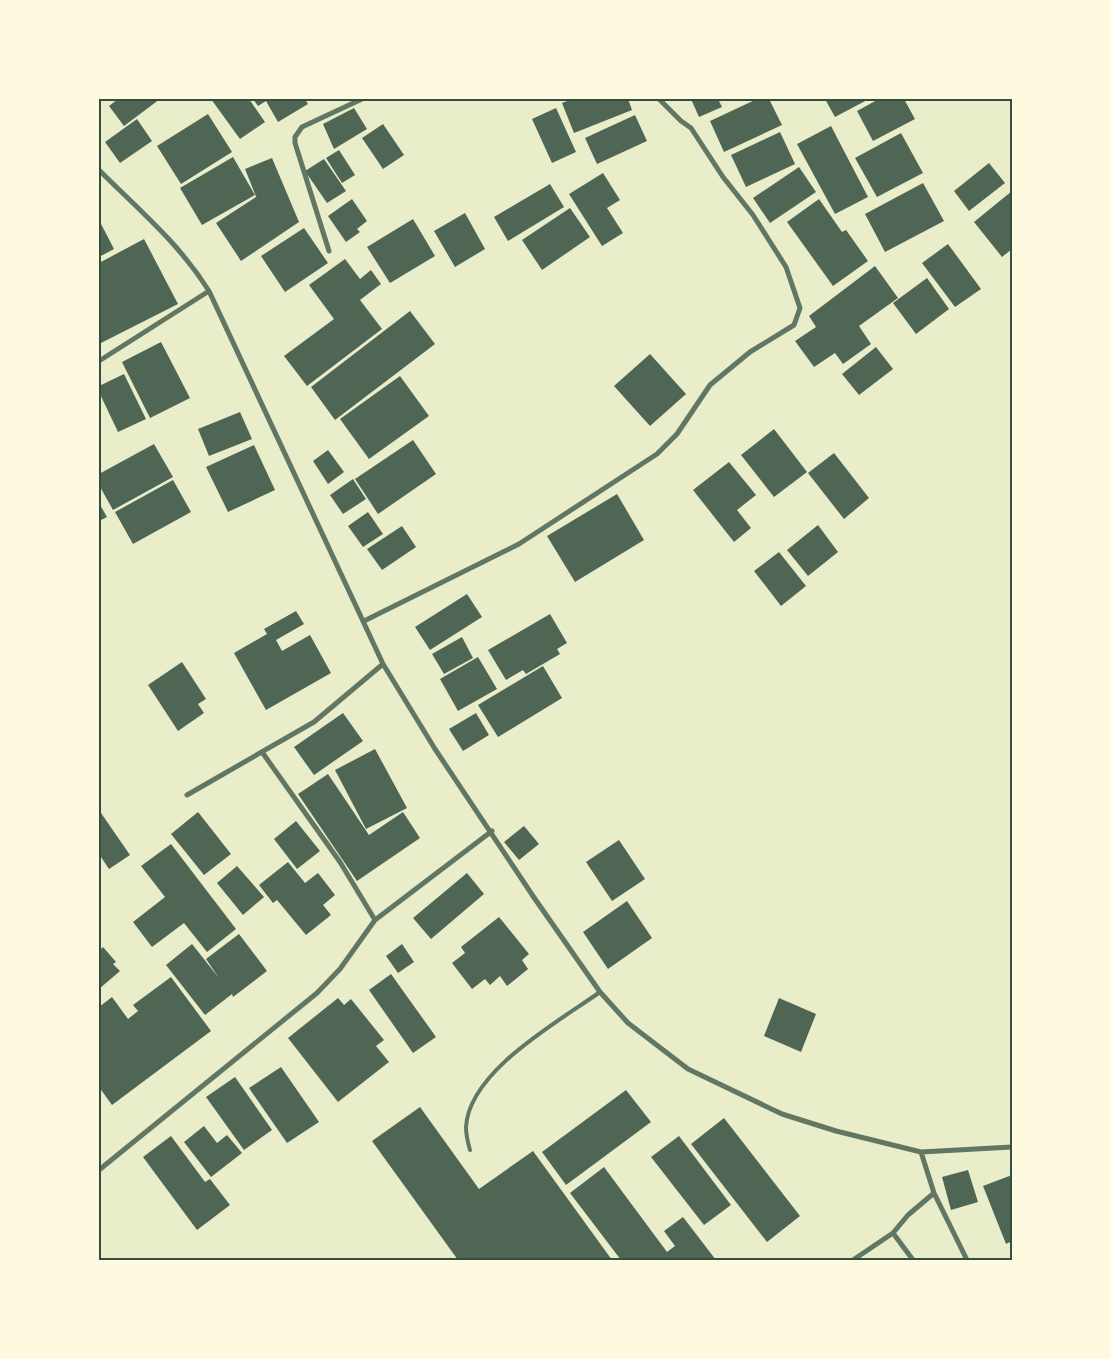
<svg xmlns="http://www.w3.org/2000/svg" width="1111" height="1359" viewBox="0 0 1111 1359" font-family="Mulish,sans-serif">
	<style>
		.building { fill: #4f6655 }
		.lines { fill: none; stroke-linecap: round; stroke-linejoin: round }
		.service { stroke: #617663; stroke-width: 4 }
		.minor { stroke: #617663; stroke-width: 5 }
		.neatline { fill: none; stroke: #344e41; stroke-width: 2 }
	</style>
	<rect width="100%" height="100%" fill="#e9edc9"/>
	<!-- building -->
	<path class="building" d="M118,99H160L124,126L109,106Z
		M211,99H249L265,122L240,139Z
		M253,99H305L308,104L278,122L266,101L258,106Z
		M572,99H628L632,110L574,133L562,103Z
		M691,99H718L722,107L699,117Z
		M757,99H769L782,125L724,152L710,121Z
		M825,99H869L835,117Z
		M879,99H904L915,119L873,141L857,111Z
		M354,108L367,129L334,149L323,124Z
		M556,108L576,152L552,163L532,119Z
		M208,114L232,152L181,184L157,146Z
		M635,115L647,141L597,164L585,138Z
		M137,119L152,141L120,163L105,142Z
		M383,124L404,155L383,169L362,138Z
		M831,126L868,197L835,214L797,144Z
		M780,132L795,164L746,187L731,155Z
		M901,133L923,173L877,197L855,158Z
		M339,150L355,175L342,183L326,158Z
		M233,157L255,195L202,225L180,188Z
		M272,158L299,222L241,261L216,223L256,197L257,199L245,169Z
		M324,159L346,191L327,203L305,171Z
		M989,163L1005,183L969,211L954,191Z
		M799,167L816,192L770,223L753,198Z
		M603,173L620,200L607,208L623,233L602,246L569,194Z
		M923,183L944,221L885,252L865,214Z
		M550,184L564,207L508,241L494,217Z
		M1012,191V249L1002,257L974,222Z
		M352,199L367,221L357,229L360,232L346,242L328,216Z
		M819,199L842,232L846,230L868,261L833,286L787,222Z
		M570,208L590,237L542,270L522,240Z
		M465,213L485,249L455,267L434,231Z
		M413,219L435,256L390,283L367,247Z
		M99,220L114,249L99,257Z
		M304,228L328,263L285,292L261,256Z
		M144,239L178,304L99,344V263Z
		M948,244L981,289L955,307L922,263Z
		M345,259L360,279L371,270L381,284L360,300L382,329L307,386L284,356L334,319L309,285Z
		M875,266L898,298L859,326L871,344L843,364L835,353L814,367L795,341L816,327L809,316Z
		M927,278L949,309L916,334L893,303Z
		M410,311L435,344L335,420L311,387Z
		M161,342L190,398L150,418L122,362Z
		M876,347L893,369L859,395L842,374Z
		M650,354L686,394L650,426L614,386Z
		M124,374L146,419L118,432L99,392V386Z
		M400,376L429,416L369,459L340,419Z
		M240,412L252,439L209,456L198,429Z
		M774,429L807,472L774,497L741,455Z
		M413,440L436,474L378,514L355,479Z
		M154,444L173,477L113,510L99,485V474Z
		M254,445L275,490L228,512L206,467Z
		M328,450L344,472L328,484L313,461Z
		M834,453L869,498L844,519L808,473Z
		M729,462L756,495L737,510L751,528L734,542L693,490Z
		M353,479L366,499L343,514L330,495Z
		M173,480L191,512L133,544L115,512Z
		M617,494L644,540L575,582L547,536Z
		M99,503L107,517L99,521Z
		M368,512L383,534L363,547L348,526Z
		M818,525L838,552L808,576L787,550Z
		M402,526L416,547L382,570L367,549Z
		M779,552L806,586L781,606L754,571Z
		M467,594L482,617L430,650L415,627Z
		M296,611L304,624L276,640L282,651L310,635L331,673L266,710L234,653L267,634L264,629Z
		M550,614L567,643L557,649L560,654L526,674L523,670L506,680L488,650Z
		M462,637L473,658L444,674L432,654Z
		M478,657L497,689L458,711L440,679Z
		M182,662L206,699L198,704L204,713L178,731L148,685Z
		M543,666L562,698L498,737L478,705Z
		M343,713L363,741L314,775L294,747Z
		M476,713L489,735L463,751L449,729Z
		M375,749L407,808L366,829L335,770Z
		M328,774L369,835L403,812L420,838L357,881L298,794Z
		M198,812L231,854L204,875L171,834Z
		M101,813L130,855L109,869L99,854V815Z
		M296,821L320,851L297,869L274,839Z
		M524,826L539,844L519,860L504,842Z
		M619,840L645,879L612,901L586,862Z
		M171,844L236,929L207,952L184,923L152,947L133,922L165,897L141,866Z
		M288,862L305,883L318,873L335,895L323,905L331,915L306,935L277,900L273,903L259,885Z
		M237,866L264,897L243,915L217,883Z
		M467,873L484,894L431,939L413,918Z
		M627,901L652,938L608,969L583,932Z
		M499,917L529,954L522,960L528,969L507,986L500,976L490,985L485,979L472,989L452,963L465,953L461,947Z
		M239,934L267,971L233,997L232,994L205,1015L166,965L192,944L219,978L206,959Z
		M402,944L414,962L398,973L386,956Z
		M99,946L101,949L103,947L116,962L113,964L120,971L99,989Z
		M391,974L436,1037L413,1053L369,990Z
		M171,977L211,1031L112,1105L99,1087V1007L112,997L128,1019L138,1011L133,1005Z
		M338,998L344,1005L351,999L384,1040L376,1046L389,1062L338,1102L288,1038Z
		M779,998L816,1014L801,1052L764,1036Z
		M281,1067L319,1122L287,1143L249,1088Z
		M235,1077L272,1130L244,1150L206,1097Z
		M626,1090L651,1122L566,1185L542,1152Z
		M420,1107L479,1189L533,1151L612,1260H458L372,1141Z
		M724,1118L800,1216L767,1242L691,1144Z
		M204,1126L217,1143L227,1135L242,1153L211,1177L184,1142Z
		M171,1136L205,1182L210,1179L230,1205L197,1230L143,1157Z
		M679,1136L731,1205L704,1225L651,1157Z
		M604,1167L667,1252L675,1246L664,1231L683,1217L716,1260H621L570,1193Z
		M968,1170L978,1202L951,1210L942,1177Z
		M1012,1175V1241L1006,1244L983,1186Z"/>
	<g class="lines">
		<!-- service -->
		<path class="service" d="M470,1150C468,1143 466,1134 466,1127C469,1071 558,1022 600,992"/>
		<!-- minor -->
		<path class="minor" d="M99,170C139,210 178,242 209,291L383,664L435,749L535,899L600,992L628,1023L688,1069L782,1114L836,1131L921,1152L1012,1147
			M329,251L295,143V137L302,127L362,99
			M99,361L209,291
			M364,621L519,544L657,454L677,434L710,385L750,352L794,325L800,308L786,267L753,215L723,177L691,128L681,121L659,99
			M262,752L340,862L375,920
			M187,795L314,722L383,664
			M921,1152L934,1193L967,1260
			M99,1170L317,993L340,969L375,920L492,831
			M893,1233L913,1260
			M853,1260L893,1233L908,1215L934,1193"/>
	</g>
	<!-- border -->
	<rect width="1111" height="1359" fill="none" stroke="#fefae0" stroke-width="200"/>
	<rect x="100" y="100" width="911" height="1159" class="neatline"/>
</svg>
